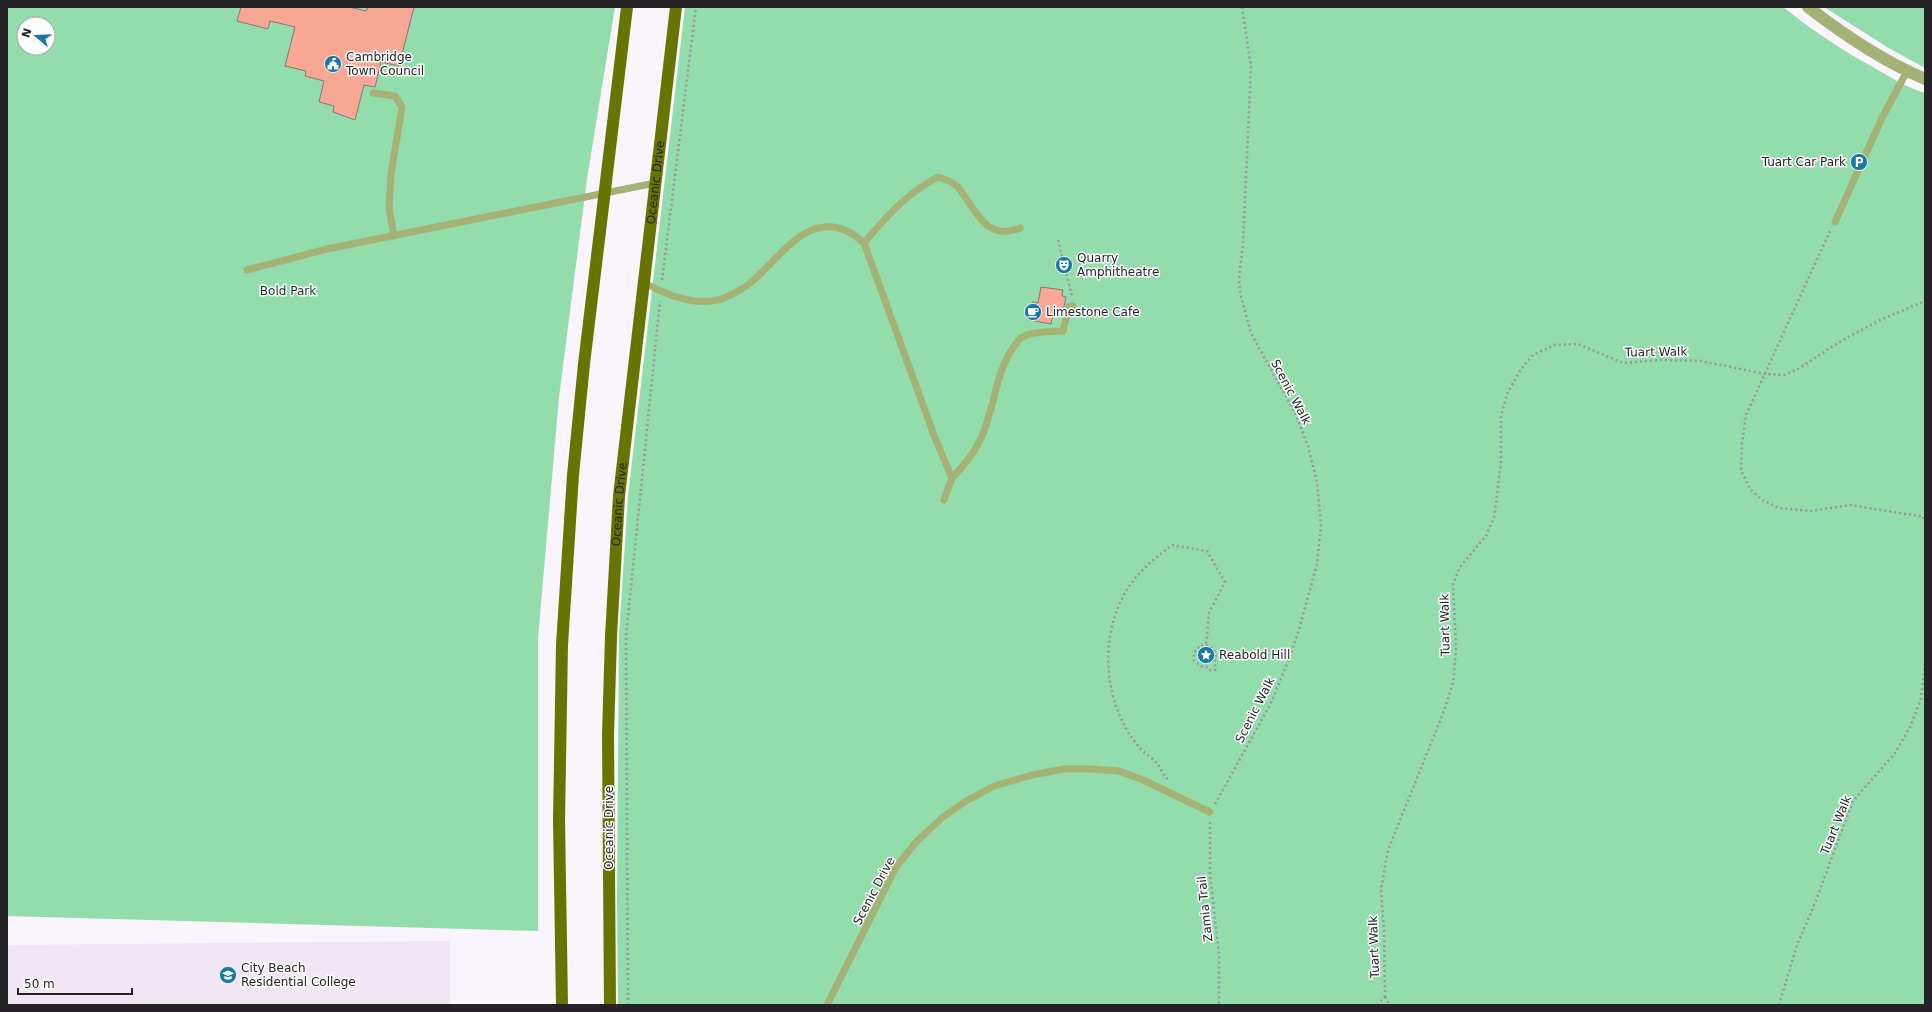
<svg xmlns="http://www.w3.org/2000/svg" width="1932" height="1012" viewBox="0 0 1932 1012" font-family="'DejaVu Sans',sans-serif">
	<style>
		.built { fill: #f0e6f4 }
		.green { fill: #93dcab; fill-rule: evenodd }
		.building { fill: #f7a794; stroke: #827876 }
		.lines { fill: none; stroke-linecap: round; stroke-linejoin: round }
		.path { stroke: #9a969b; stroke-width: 2.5; stroke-dasharray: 2 3; stroke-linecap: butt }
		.service { stroke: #a5b276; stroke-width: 7 }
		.tertiary { stroke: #a5b276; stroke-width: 12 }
		.primary { stroke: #657500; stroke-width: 12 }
		.labels { text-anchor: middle; stroke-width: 3; stroke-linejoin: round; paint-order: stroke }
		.poi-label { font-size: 12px; fill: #252325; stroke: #fff; text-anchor: start }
		.street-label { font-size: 12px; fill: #252325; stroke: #fff }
		.park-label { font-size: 12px; fill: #0c341d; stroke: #fff }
	</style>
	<rect width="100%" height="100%" fill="#faf4fc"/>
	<!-- built -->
	<path class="built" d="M450,941V1005H7V945Z"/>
	<!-- green -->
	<path class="green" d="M7,7H615L587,179L559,397L538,638V931L7,916ZM24,24H48V48H24Z
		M685,7H1783C1813,31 1845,52 1878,70C1894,79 1908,88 1925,93V1005H618L617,900L619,635L628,496Z
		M1824,7H1925V68L1887,47Z"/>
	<!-- building -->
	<path class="building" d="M241,7H349L366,11L368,7H414L399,66L381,62L375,87L364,85L355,120L333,112L334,106L319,102L324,81L305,76L306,71L285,66L295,27L270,21L268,29L237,21Z
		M1041,287L1063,290L1062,296L1066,297L1063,311L1054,310L1051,324L1029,320L1032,302L1038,303Z"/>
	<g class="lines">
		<!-- path -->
		<path class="path" d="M1830,231L1746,415L1742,444L1741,470L1750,489L1762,500L1779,508L1810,511L1850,505L1925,517
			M1058,240L1072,296
			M662,280L696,7
			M1923,517L1925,521
			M1201,645H1206L1214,649L1216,657L1214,662L1216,667L1215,670H1209L1207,667H1203L1194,661V652Z
			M1168,779C1162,774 1161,768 1156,762C1151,757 1144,753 1140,748C1104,707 1098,640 1125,593C1136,573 1154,559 1172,545L1207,551L1225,582L1209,613L1206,645
			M1215,804L1270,705L1287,664L1298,633L1317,564L1321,525L1317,483L1308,446L1295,413L1251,333L1240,293L1239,278L1243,244L1251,67L1242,7
			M1210,822V874L1219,955V1005
			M1385,997L1384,931L1381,890L1388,850L1444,711L1453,683L1456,650L1453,584L1460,567L1486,536L1494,517L1501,463V416L1507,394L1521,369L1533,355L1555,345L1578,344L1623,363L1661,360L1701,361L1765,374L1784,375L1798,369L1841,341L1880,320L1925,301
			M1385,997L1390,1005
			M628,1005L626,636L660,301
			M1377,1005L1385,997
			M1779,1005L1797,945L1813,908L1853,801L1895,753L1910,727L1921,699L1925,663"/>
		<!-- service -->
		<path class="service" d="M373,93L395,96L402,107L391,174L389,208L394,236
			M1835,222L1882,118L1907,71
			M864,243C886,217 907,193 938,177C945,179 952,181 957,186C975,207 985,243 1020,228
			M247,270L327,249L655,183
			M643,282C666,295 697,308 724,298C732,295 742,289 749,284C777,263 805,210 849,232C855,235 860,240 864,243L935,438L952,478L944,500
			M952,478C964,466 975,452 982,436C995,406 995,372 1015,345C1017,343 1019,339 1021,338C1032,331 1050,332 1063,331L1069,307L1073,306
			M827,1005L896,867L917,841L943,817L966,801L994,786L1032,775L1064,769H1091L1119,771L1143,780L1210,812"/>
		<!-- tertiary -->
		<path class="tertiary" d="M1808,7C1844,35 1883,61 1925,79"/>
		<!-- primary -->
		<g class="primary">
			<path d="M562,1005L559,820L562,645L573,475L584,364L627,7"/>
			<path id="s1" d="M610,1005L608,735L611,636L619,496L676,7"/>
		</g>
	</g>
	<!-- icons -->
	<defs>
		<symbol id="civic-disc" viewBox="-11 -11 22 22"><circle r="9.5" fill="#177aa6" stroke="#fff"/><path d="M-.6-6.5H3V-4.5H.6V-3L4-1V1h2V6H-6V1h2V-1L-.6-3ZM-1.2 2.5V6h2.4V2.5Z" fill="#fff"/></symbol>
		<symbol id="parking-disc" viewBox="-11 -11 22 22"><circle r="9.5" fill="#177aa6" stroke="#fff"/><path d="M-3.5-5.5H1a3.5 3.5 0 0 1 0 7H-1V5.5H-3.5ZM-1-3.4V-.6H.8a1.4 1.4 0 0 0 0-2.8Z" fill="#fff"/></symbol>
		<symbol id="theatre-disc" viewBox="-11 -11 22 22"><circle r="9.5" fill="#177aa6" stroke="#fff"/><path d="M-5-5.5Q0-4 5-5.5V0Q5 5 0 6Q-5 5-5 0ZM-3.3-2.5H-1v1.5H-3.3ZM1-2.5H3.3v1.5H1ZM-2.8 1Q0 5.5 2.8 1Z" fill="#fff"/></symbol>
		<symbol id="cafe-disc" viewBox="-11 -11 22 22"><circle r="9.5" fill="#177aa6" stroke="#fff"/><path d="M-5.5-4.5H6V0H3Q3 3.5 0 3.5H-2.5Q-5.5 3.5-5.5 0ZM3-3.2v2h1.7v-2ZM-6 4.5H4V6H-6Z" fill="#fff"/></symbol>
		<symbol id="sight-disc" viewBox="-11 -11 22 22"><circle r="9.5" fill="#177aa6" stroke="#fff"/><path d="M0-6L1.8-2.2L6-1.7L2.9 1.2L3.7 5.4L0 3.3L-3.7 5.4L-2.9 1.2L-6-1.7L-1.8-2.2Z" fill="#fff"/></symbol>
		<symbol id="school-disc" viewBox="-11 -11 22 22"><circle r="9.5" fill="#177aa6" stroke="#fff"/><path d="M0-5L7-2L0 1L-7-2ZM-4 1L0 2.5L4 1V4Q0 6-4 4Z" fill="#fff"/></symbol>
	</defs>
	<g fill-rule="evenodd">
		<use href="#civic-disc" x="323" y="54" width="20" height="20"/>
		<use href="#parking-disc" x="1849" y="152" width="20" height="20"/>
		<use href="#theatre-disc" x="1054" y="255" width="20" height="20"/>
		<use href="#cafe-disc" x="1023" y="302" width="20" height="20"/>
		<use href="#sight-disc" x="1196" y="645" width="20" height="20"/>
		<use href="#school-disc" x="218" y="965" width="20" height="20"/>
	</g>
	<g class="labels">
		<!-- poi labels -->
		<g class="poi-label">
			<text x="346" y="61">Cambridge<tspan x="346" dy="14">Town Council</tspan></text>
			<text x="1846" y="166" text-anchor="end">Tuart Car Park</text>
			<text x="1077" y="262">Quarry<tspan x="1077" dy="14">Amphitheatre</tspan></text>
			<text x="1046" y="316">Limestone Cafe</text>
			<text x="1219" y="659">Reabold Hill</text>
			<text x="241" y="972">City Beach<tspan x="241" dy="14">Residential College</tspan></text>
		</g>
		<!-- street labels -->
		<g class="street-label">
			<text dy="4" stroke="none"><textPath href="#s1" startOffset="825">Oceanic Drive</textPath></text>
			<text transform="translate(1656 352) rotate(-1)" y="4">Tuart Walk</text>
			<text transform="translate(1291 392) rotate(62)" y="4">Scenic Walk</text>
			<text dy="4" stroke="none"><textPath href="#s1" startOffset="501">Oceanic Drive</textPath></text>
			<text transform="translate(1445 625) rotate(-91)" y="4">Tuart Walk</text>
			<text transform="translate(1255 710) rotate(-63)" y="4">Scenic Walk</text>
			<text transform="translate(1836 825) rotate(-68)" y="4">Tuart Walk</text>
			<text transform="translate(609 828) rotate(-90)" y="4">Oceanic Drive</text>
			<text transform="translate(874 891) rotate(-62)" y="4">Scenic Drive</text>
			<text transform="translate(1205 909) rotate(-96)" y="4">Zamia Trail</text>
			<text transform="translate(1374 947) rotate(-92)" y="4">Tuart Walk</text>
		</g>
		<!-- park labels -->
		<g class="park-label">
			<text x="288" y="295">Bold Park</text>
		</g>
	</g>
	<!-- border -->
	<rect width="1932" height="1012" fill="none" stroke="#252325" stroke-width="16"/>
	<!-- north arrow -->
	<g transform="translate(36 36) rotate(289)"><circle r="19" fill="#ffffff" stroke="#a8a7a8"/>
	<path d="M0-3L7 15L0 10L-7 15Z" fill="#177aa6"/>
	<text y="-6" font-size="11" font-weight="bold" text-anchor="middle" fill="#252325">N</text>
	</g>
	<!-- scale -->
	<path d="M18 988v6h114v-6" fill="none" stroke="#252325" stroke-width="2"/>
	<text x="24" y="988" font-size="12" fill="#252325" stroke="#ffffff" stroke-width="3" paint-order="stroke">50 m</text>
</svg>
